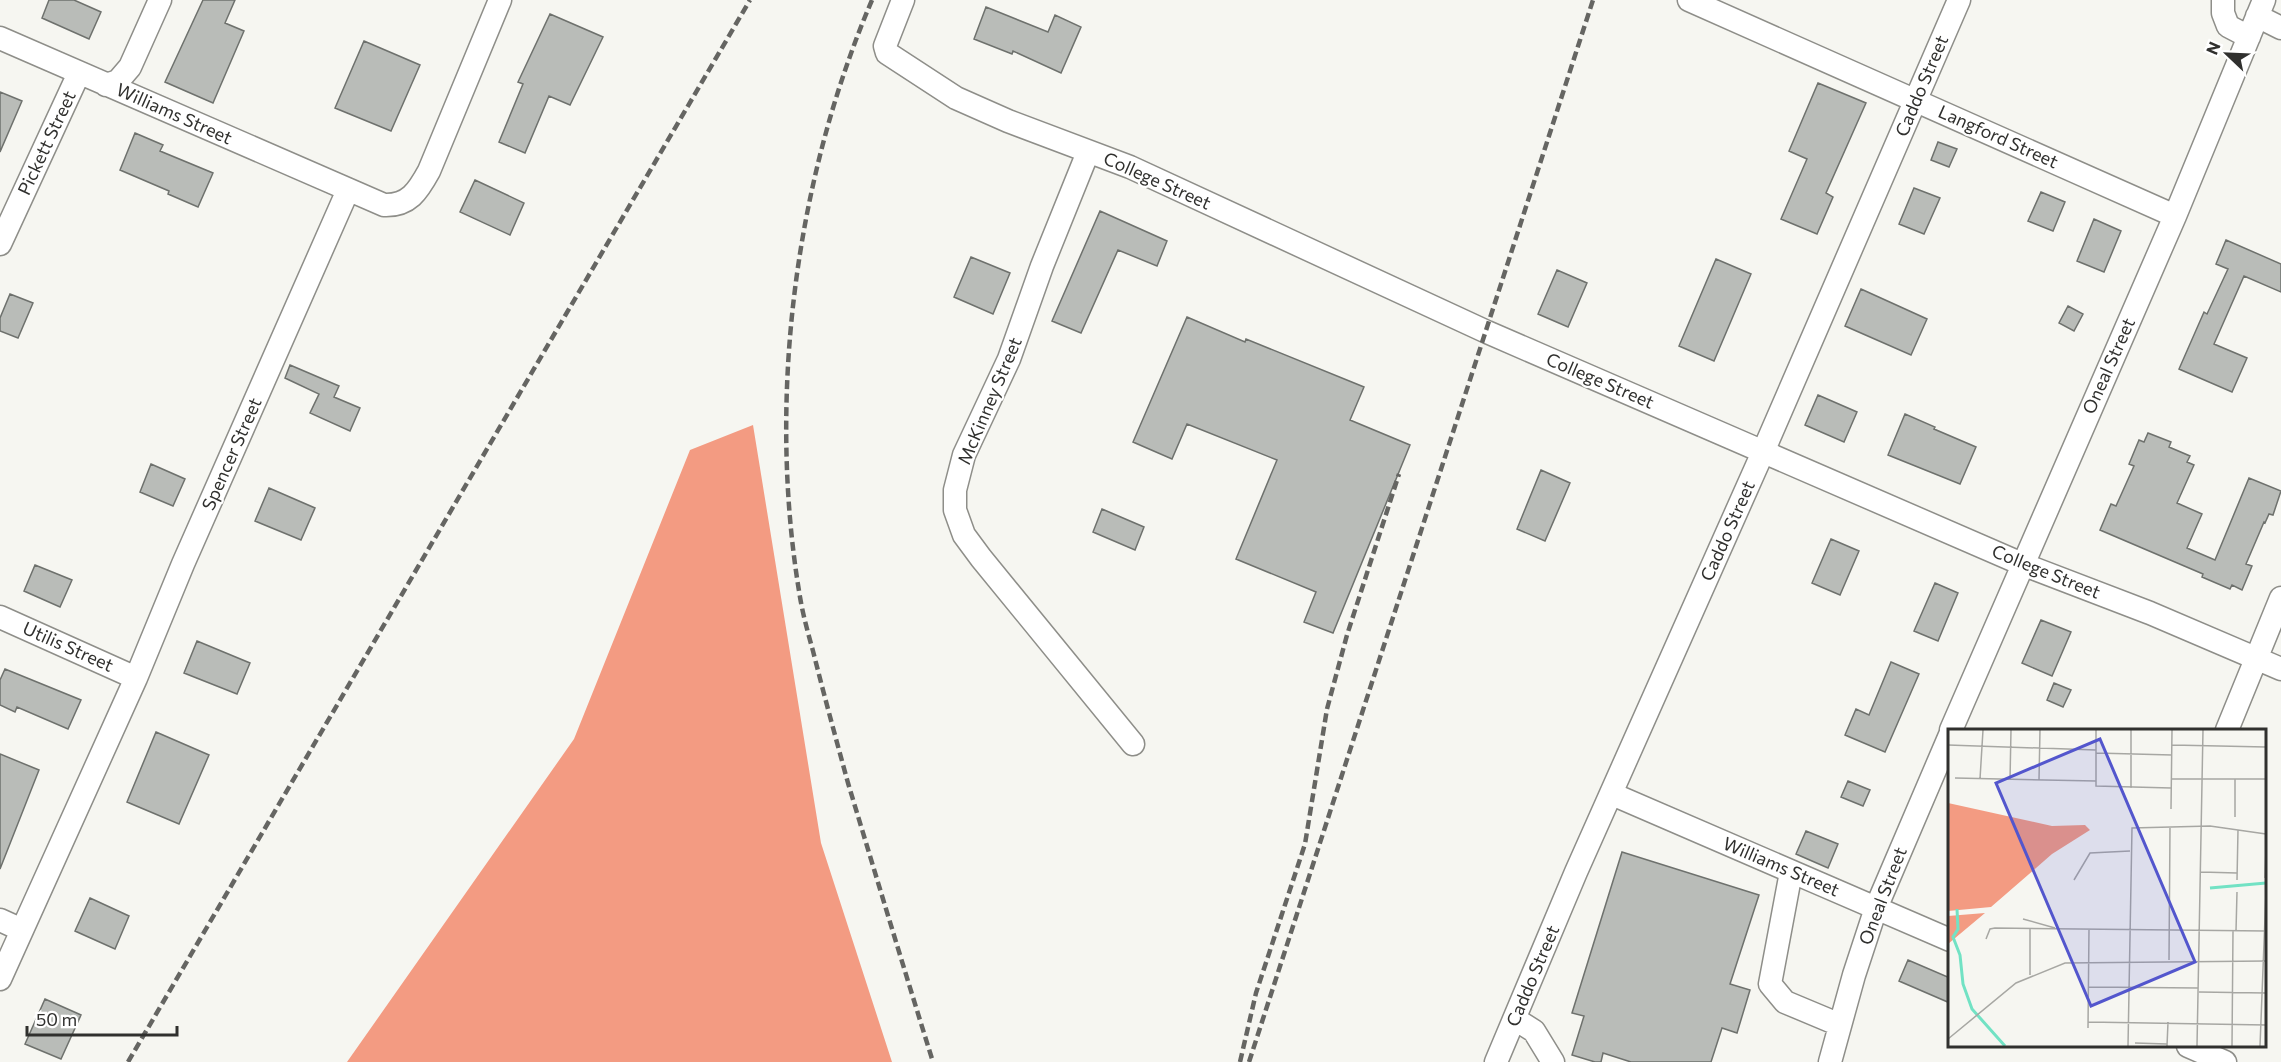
<svg xmlns="http://www.w3.org/2000/svg" width="2281" height="1062" viewBox="0 0 2281 1062" font-family="Commissioner,sans-serif">
	<style>
		.forest { fill: #f39b82 }
		.building { fill: #b9bcb8; stroke: #6e716d; stroke-width: 1.5 }
		.lines { fill: none; stroke-linecap: round; stroke-linejoin: round }
		.minor-casing { stroke: #8e8e89; stroke-width: 25 }
		.minor { stroke: #fff; stroke-width: 22 }
		.rail { stroke: #656562; stroke-width: 4.5; stroke-dasharray: 9 4.5; stroke-linecap: butt }
		.labels { text-anchor: middle; stroke-width: 4.5; stroke-linejoin: round; paint-order: stroke }
		.street-label { font-size: 18px; fill: #30302e; stroke: #fff }
		.inset-river { fill: none; stroke: #72e2c4; stroke-width: 3 }
		.inset-road { fill: none; stroke: #a7a7a3; stroke-width: 1.5 }
		.view { fill: #5356cd; fill-opacity: 0.15; stroke: #5356cd; stroke-width: 3 }
		.inset-edge { fill: none; stroke: #30302e; stroke-width: 3 }
	</style>
	<rect width="100%" height="100%" fill="#f6f6f1"/>
	<!-- forest -->
	<path class="forest" d="M753,425L821,843L892,1062H347L574,739L690,450Z"/>
	<!-- building -->
	<path class="building" d="M49,0H74L101,12L89,39L42,18Z
		M203,0H235L225,23L244,31L213,103L165,82Z
		M986,7L1048,32L1055,15L1081,27L1061,73L1013,51L1012,54L974,39Z
		M550,14L603,37L570,105L549,96L525,153L499,142L523,84L518,82Z
		M364,41L420,65L391,131L335,108Z
		M1818,83L1866,103L1826,193L1833,197L1817,234L1781,219L1807,159L1789,151Z
		M0,92L22,101L0,152Z
		M135,133L163,145L160,151L213,173L198,207L168,194L169,191L120,170Z
		M1938,142L1957,149L1949,167L1931,160Z
		M475,180L524,203L510,235L460,212Z
		M1914,188L1940,198L1924,234L1899,224Z
		M2041,192L2065,202L2053,231L2028,221Z
		M1100,211L1167,241L1157,266L1118,250L1081,333L1052,321Z
		M2094,219L2121,231L2104,272L2077,261Z
		M2226,240L2281,264V292L2244,276L2214,344L2247,358L2232,392L2179,369L2204,312L2207,314L2228,269L2216,264Z
		M971,257L1010,273L993,314L954,297Z
		M1716,259L1751,274L1714,361L1679,346Z
		M1557,270L1587,283L1568,327L1538,314Z
		M1861,289L1927,319L1911,355L1845,326Z
		M10,294L33,303L18,338L0,331V318Z
		M2068,306L2083,314L2074,331L2059,323Z
		M1187,317L1245,342L1246,339L1364,387L1350,420L1410,445L1333,633L1304,622L1316,592L1236,559L1277,460L1187,424L1172,459L1133,442Z
		M290,365L339,386L334,397L360,408L350,431L310,413L319,394L285,378Z
		M1818,395L1857,412L1844,442L1805,425Z
		M1905,414L1935,427L1934,429L1976,447L1960,484L1888,455Z
		M2148,433L2171,442L2169,447L2190,456L2187,462L2194,465L2177,503L2202,514L2187,548L2215,560L2249,478L2281,491L2273,515L2269,514L2265,523L2264,522L2246,564L2252,566L2242,590L2232,585L2230,589L2202,577L2203,574L2100,530L2111,504L2116,506L2134,466L2129,464L2139,440L2144,442Z
		M151,464L185,479L173,506L140,492Z
		M1541,470L1570,483L1545,541L1517,529Z
		M269,488L315,508L301,540L255,521Z
		M1102,509L1144,527L1135,550L1093,532Z
		M1831,539L1859,551L1840,595L1812,583Z
		M35,565L72,580L60,607L24,591Z
		M1935,583L1958,593L1938,641L1914,631Z
		M2041,620L2071,632L2052,676L2022,663Z
		M197,641L250,663L237,694L184,673Z
		M1891,662L1919,674L1885,752L1845,735L1856,709L1869,715Z
		M5,669L81,700L68,729L17,707L15,712L0,705V680Z
		M2054,683L2071,690L2063,707L2047,700Z
		M156,732L209,755L179,824L127,802Z
		M0,754L39,770L0,869Z
		M1848,781L1870,790L1863,806L1841,797Z
		M1806,831L1838,844L1828,868L1796,854Z
		M1622,852L1759,895L1730,984L1750,990L1737,1033L1722,1028L1711,1062H1631L1603,1053L1601,1062H1595L1572,1055L1584,1016L1572,1013Z
		M90,898L129,916L115,949L75,931Z
		M1908,960L1950,978V1003L1899,981Z
		M45,999L81,1015L61,1059L25,1044Z"/>
	<g class="lines">
		<defs>
			<path id="minor" d="M903,0L885,46L887,53L956,98L1008,121L1130,167L1487,332L2022,564L2150,613L2281,669
				M1689,0L2175,216
				M2223,0V13L2228,26L2249,37
				M2257,16L2281,28
				M0,38L384,205C409,206 418,191 429,171L500,0
				M106,85L118,81L130,67L160,0
				M1088,152L1042,266L1009,359L964,455L955,490V510L964,535L981,558L1133,744
				M0,244L79,73
				M0,617L136,678
				M1951,730L2175,216L2264,0
				M2227,730L2281,598
				M1612,794L1950,940
				M1791,872L1770,984L1785,1002L1840,1025
				M0,920L22,930
				M0,979L136,678L183,564L348,190
				M1515,1019L1534,1031L1553,1062
				M2188,1046L2225,1062
				M1496,1062L1576,872L1763,452L1959,0
				M1830,1062L1854,975L1876,908L1950,735"/>
		</defs>
		<!-- minor casing -->
		<use href="#minor" class="minor-casing"/>
		<!-- minor -->
		<use href="#minor" class="minor"/>
		<!-- rail -->
		<path class="rail" d="M872,0C794,182 767,403 800,597C803,615 808,633 813,651C824,695 836,739 848,783C876,876 904,969 933,1062
			M128,1062L750,0
			M1240,1062L1256,993L1305,844L1327,709L1347,635L1399,474
			M1249,1062L1593,0"/>
	</g>
	<g class="labels">
		<!-- street labels -->
		<g class="street-label">
			<text transform="translate(1922 86) rotate(-67)" y="6">Caddo Street</text>
			<text transform="translate(174 114) rotate(24)" y="6">Williams Street</text>
			<text transform="translate(1998 137) rotate(24)" y="6">Langford Street</text>
			<text transform="translate(47 143) rotate(-65)" y="6">Pickett Street</text>
			<text transform="translate(1157 181) rotate(24)" y="6">College Street</text>
			<text transform="translate(2109 366) rotate(-66)" y="6">Oneal Street</text>
			<text transform="translate(1600 381) rotate(23)" y="6">College Street</text>
			<text transform="translate(990 401) rotate(-67)" y="6">McKinney Street</text>
			<text transform="translate(232 454) rotate(-66)" y="6">Spencer Street</text>
			<text transform="translate(1728 531) rotate(-66)" y="6">Caddo Street</text>
			<text transform="translate(2046 572) rotate(22)" y="6">College Street</text>
			<text transform="translate(68 647) rotate(24)" y="6">Utilis Street</text>
			<text transform="translate(1781 867) rotate(23)" y="6">Williams Street</text>
			<text transform="translate(1883 896) rotate(-69)" y="6">Oneal Street</text>
			<text transform="translate(1533 976) rotate(-67)" y="6">Caddo Street</text>
		</g>
	</g>
	<!-- overview -->
	<g transform="translate(1948 729)">
		<rect width="318" height="318" fill="#f6f6f1"/>
		<path d="M0,74L104,97L137,96L142,101L104,125L43,178L0,182ZM37,184L0,215V187Z" fill="#f39b82"/>
		<path class="inset-river" d="M262,159L318,154M9,180L10,200L5,208L12,226L15,255L24,280L57,317"/>
		<path class="inset-road" d="M148,1V57L223,59M183,1V59M0,16L148,21M224,16L318,18M148,24L224,26M7,49L148,52M32,50L35,1M223,50H318M287,50V88M62,51L63,1M91,51L92,1M223,80L224,1M253,143L289,144M317,149L318,119M126,151L142,124L182,122M289,151L290,101M75,190L107,199M82,200V246M288,202L289,163M38,210L42,200L47,199L318,202M221,231L222,98M141,258L250,259M251,263L318,264M140,293L318,296M140,299L141,200M0,310L68,254L117,234L318,232M187,314L219,315M180,317L184,99L262,97L318,105M219,317L220,293M249,317L255,1M284,317L285,202M312,317L318,163"/>
		<path class="view" d="M152,10L247,233L143,277L48,54Z"/>
		<rect width="318" height="318" class="inset-edge"/>
	</g>
	<!-- north arrow -->
	<g transform="translate(2227 54) rotate(293)" stroke="#ffffff" stroke-width="4.5" paint-order="stroke">
	<path d="M0-4.5L10 22L0 15L-10 22Z" fill="#30302e"/>
	<text y="-9" font-size="16" font-weight="bold" text-anchor="middle" fill="#30302e">N</text>
	</g>
	<!-- scale -->
	<path d="M27 1026v9h150v-9" fill="none" stroke="#30302e" stroke-width="3"/>
	<text x="36" y="1026" font-size="18" fill="#30302e" stroke="#ffffff" stroke-width="4.5" paint-order="stroke">50 m</text>
</svg>
